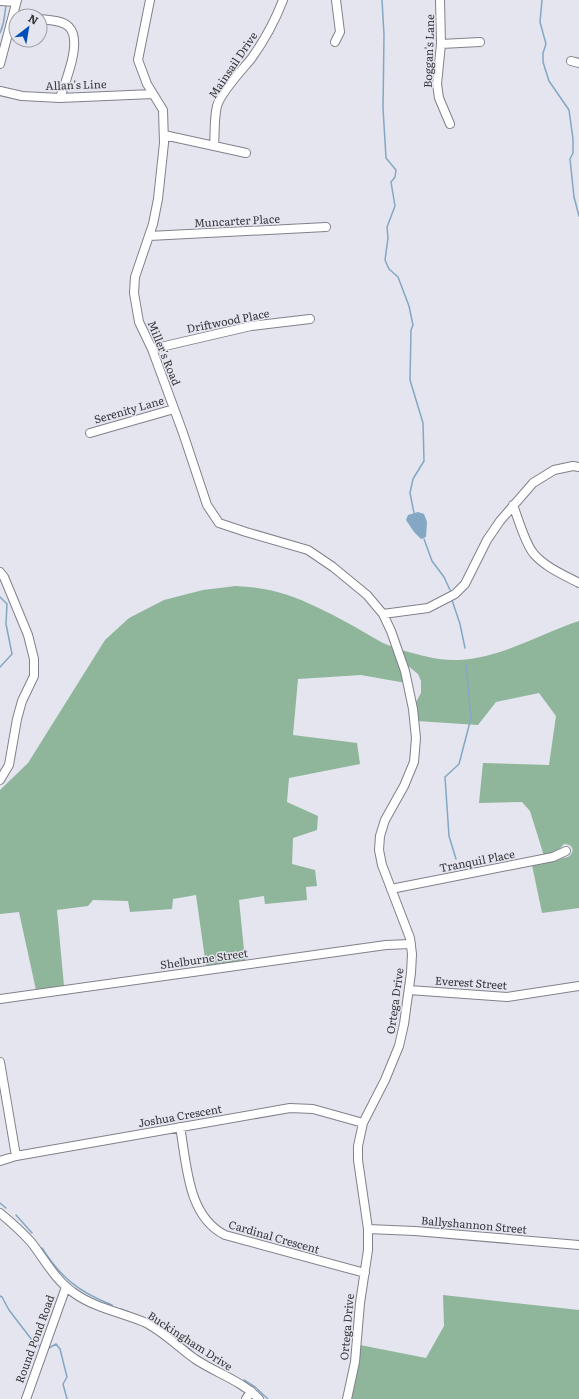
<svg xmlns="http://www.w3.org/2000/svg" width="579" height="1399" viewBox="0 0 579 1399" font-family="Literata,serif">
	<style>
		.forest { fill: #8fb59b }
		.water { fill: #84a7c3 }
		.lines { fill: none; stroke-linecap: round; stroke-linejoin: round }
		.stream { stroke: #84a7c3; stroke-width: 1.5 }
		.minor-casing { stroke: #81818b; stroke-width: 10 }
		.minor { stroke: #fff; stroke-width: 8 }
		.labels { text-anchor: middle; stroke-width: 3; stroke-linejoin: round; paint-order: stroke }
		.street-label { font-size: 11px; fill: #36363a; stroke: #e4e5ef }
	</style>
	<rect width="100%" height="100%" fill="#e4e5ef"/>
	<!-- forest -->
	<path class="forest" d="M236,586C246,587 255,587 264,589C304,596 348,623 383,643L395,648L406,683L361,675L298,679L293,735L357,743L360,764L289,778L287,802L318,816L317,830L293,838L292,864L315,870L317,886L306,887L307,900L265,904L264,896L239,900L245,960L206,966L196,895L173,899L172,909L130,912L128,901L93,900L88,906L57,910L64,986L36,990L19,912L0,914V790L28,763L105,640L129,618L164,600L203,590Z
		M579,621V908L542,913L532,865L568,857C576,852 573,844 564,844L555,854L544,856L530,811L522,802L479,803L483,763L549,765L556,716L539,693L496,702L478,725L417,721L415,704L421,693V681L418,674L407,665L401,650C420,655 439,661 459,660C501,658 540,634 579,621Z
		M443,1295L579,1310V1399H350L360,1345L426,1358L444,1326Z"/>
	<!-- water -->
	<path class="water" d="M418,512L424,514L427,522L426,537L421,539L414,532L406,520L408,515Z"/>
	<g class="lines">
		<!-- stream -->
		<path class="stream" d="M382,0L384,35L383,108L386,158L396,170L395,177L391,182L395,206L387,227L388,238L385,260L389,269L398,277L409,306L413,325L411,330L410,380L423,423L424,461L413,479L410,493L414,513
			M542,0L540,22L546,44L543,53V62L549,81L569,110L573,139V153L570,159L574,197L579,216
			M0,33C5,22 4,17 6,5
			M424,539L432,561L444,577L450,590
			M0,597L7,604L6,624L12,654L0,667
			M452,600L460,624L465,648
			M456,859L449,836L445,777L459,764L471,718L466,664
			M0,1203L6,1208
			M16,1215L32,1233
			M42,1248C61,1278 79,1292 112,1305
			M0,1296L2,1297L9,1310L35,1344L42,1347
			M121,1309L144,1318L164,1330
			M177,1340L191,1350
			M49,1348L56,1344L60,1349L67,1377L63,1384L67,1399
			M197,1355L207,1362
			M220,1369L236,1377
			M244,1380L255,1387L268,1399"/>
		<defs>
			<path id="minor" d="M150,0L138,60L147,84L163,110L164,143L158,199L153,224L135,277L134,293L139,322L152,349L183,433L207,505L219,523L246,532L308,550L333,567L367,595L383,614L391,631L405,671L413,709L416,738L414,762L404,786L385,820L380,836L379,850L382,865L410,938L412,954L411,973L404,1024L399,1046L385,1080L363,1123L358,1146V1160L368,1229V1250L360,1303L355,1362L347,1399
				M440,0L441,44L437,84L439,98L450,124
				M0,1L16,2
				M40,19C49,20 63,20 69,27C83,41 65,82 60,98
				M335,42L340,32L336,0
				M441,44L480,42
				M571,61L579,63
				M0,64L17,0
				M0,91L22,96L60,98L153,94
				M164,135L246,153
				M214,146C215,133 214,118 217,106C221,92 241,71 251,59C264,41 275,21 283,0
				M149,236L326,227
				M152,349L251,326L310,319
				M90,433L174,409
				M513,505C518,518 525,544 534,554C545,567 564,575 579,583
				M0,572L4,577L28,635L34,659V676L22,701L17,719L9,765L0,780
				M383,614L428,608L455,594L465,584L487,540L500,521L533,483L554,470L573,466L579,467
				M391,889L553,857L566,851
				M409,990L507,997L579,986
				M0,999L336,952L386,945L411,944
				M0,1062L16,1156
				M180,1127C187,1164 187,1216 225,1235L365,1273
				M0,1161L16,1156L290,1108L313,1109L363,1123
				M0,1213C11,1222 22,1232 31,1242C45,1260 55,1280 74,1293C95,1308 120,1312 144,1322C163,1331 178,1347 195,1359C216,1373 242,1381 259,1399
				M368,1229L415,1231L579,1245
				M26,1399L66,1287
				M246,1399L251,1391"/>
		</defs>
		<!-- minor casing -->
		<use href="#minor" class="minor-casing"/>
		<!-- minor -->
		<use href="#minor" class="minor"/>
	</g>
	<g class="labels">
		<!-- street labels -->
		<g class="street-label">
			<text transform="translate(429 51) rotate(-88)" y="4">Boggan's Lane</text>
			<text transform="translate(233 65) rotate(-56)" y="4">Mainsail Drive</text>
			<text transform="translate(76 85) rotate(-2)" y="4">Allan's Line</text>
			<text transform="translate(237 221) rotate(-3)" y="4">Muncarter Place</text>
			<text transform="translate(228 321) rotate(-11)" y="4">Driftwood Place</text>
			<text transform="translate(164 353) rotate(68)" y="4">Miller's Road</text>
			<text transform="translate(129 410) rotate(-16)" y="4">Serenity Lane</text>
			<text transform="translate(477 861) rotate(-11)" y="4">Tranquil Place</text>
			<text transform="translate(204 959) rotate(-8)" y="4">Shelburne Street</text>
			<text transform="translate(471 983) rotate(4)" y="4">Everest Street</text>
			<text transform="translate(395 1001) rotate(-82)" y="4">Ortega Drive</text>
			<text transform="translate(180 1116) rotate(-10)" y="4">Joshua Crescent</text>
			<text transform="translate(474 1225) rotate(5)" y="4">Ballyshannon Street</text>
			<text transform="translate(274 1237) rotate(16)" y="4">Cardinal Crescent</text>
			<text transform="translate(347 1327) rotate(-85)" y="4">Ortega Drive</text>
			<text transform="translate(35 1339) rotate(-70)" y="4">Round Pond Road</text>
			<text transform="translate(190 1341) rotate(33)" y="4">Buckingham Drive</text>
		</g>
	</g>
	<!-- north arrow -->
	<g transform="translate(28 28) rotate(31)"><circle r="19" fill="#e4e5ef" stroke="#9e9fa7"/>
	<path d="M0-3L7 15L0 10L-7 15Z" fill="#024eb8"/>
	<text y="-6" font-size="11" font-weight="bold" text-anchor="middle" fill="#36363a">N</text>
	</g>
</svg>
